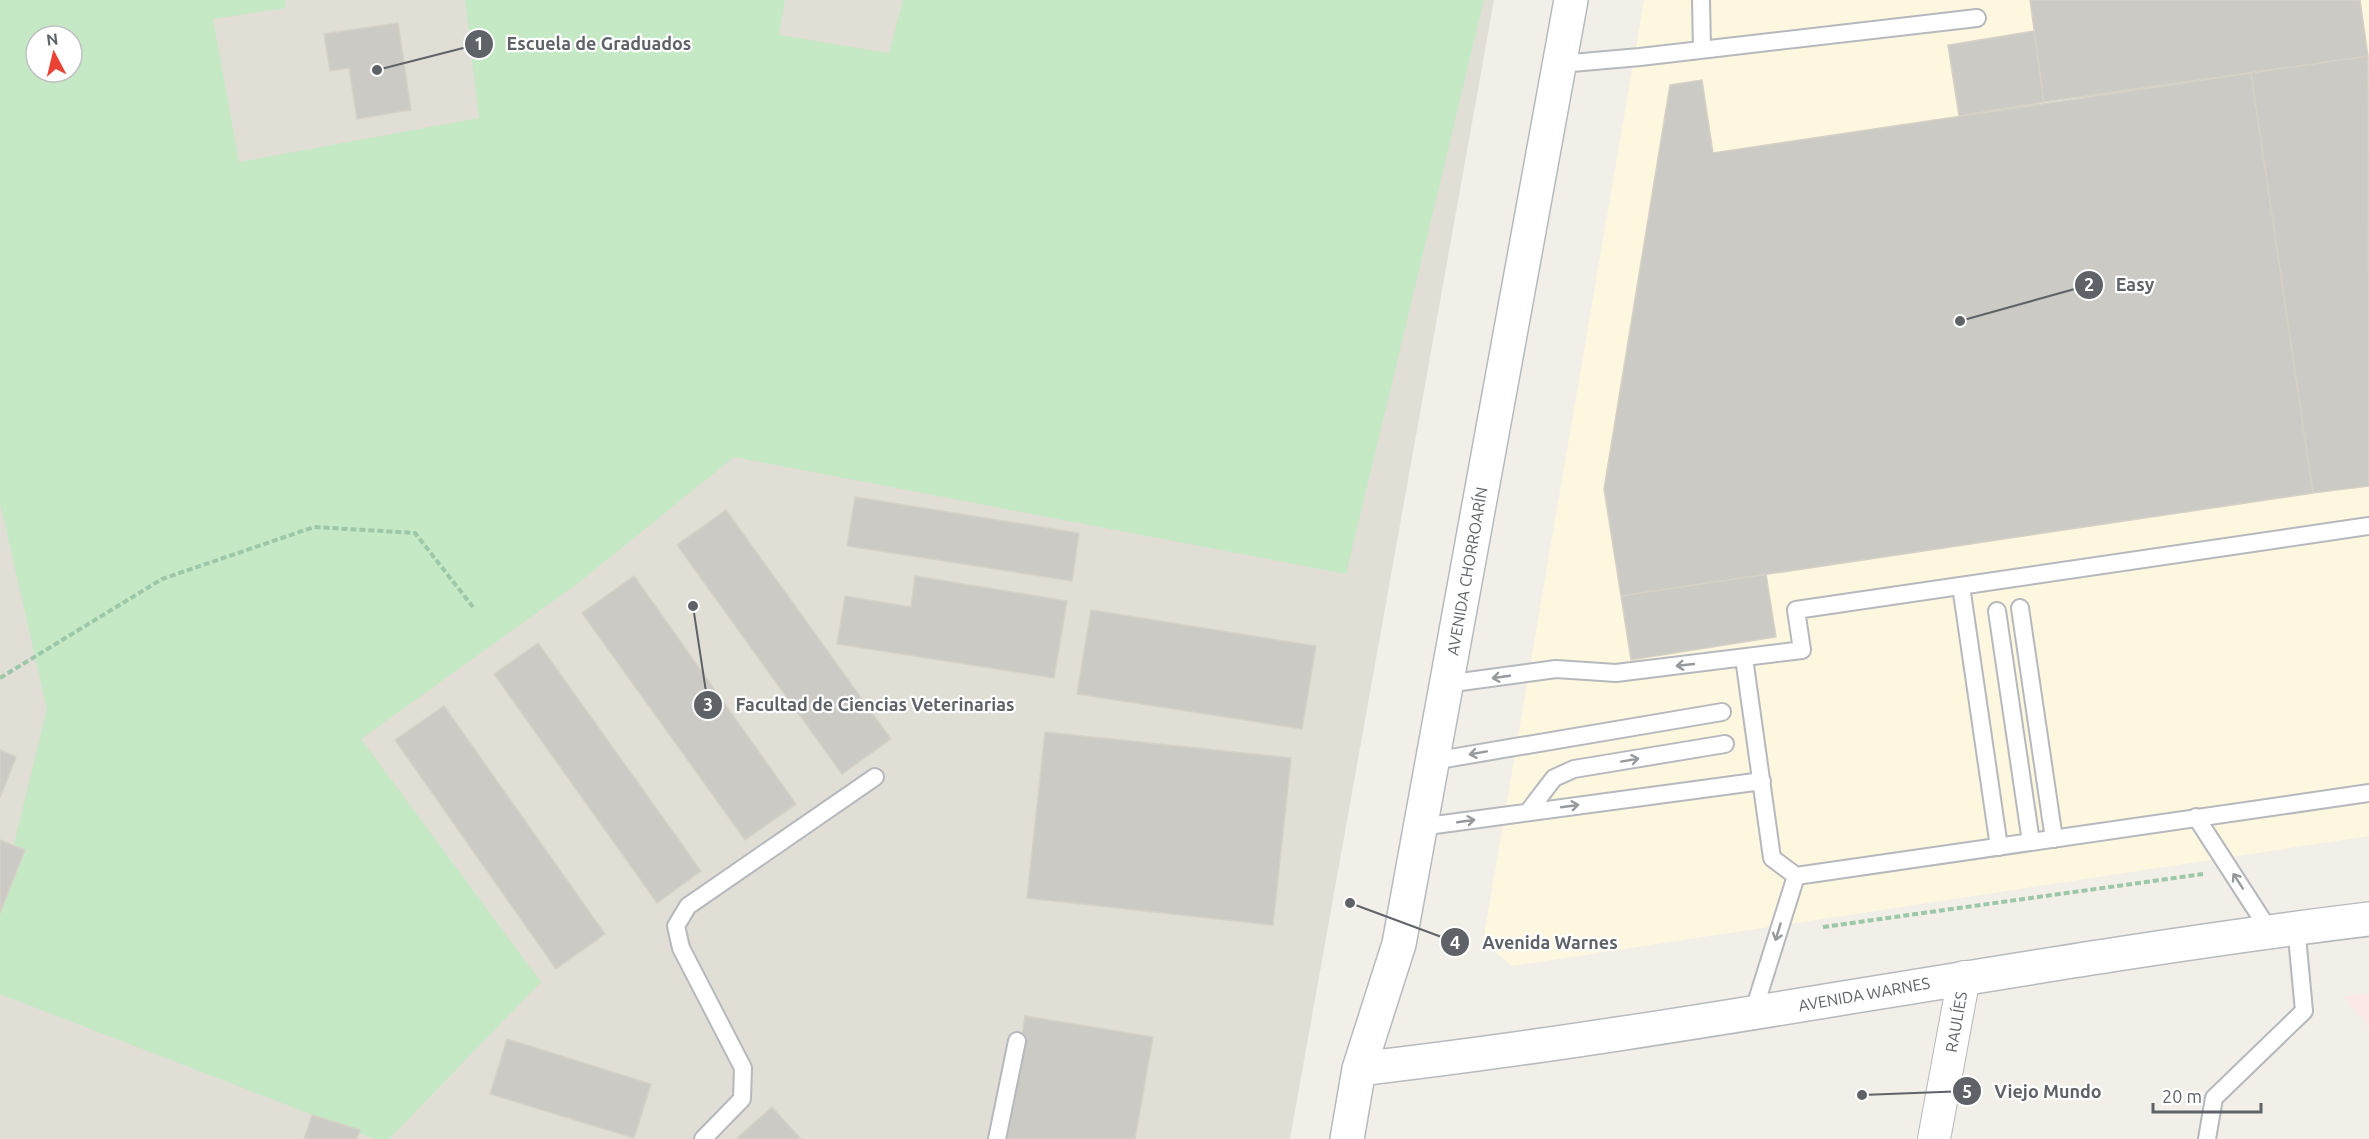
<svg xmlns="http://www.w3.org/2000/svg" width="2369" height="1139" viewBox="0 0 2369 1139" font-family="Ubuntu,sans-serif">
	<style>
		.commercial { fill: #fef7e0 }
		.education { fill: #e1ded6; fill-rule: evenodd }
		.medical { fill: #fce8e6 }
		.green { fill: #c5e8c5; fill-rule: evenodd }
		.building { fill: #cccac5; stroke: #d6d1c6; stroke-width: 1.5 }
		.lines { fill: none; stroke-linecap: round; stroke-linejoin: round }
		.service-casing { stroke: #b5b8bc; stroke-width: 20 }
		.minor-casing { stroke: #b5b8bc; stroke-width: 34 }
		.secondary-casing { stroke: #b6babf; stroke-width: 36 }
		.path { stroke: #9cc7a9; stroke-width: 4; stroke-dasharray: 6 3; stroke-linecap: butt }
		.service { stroke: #fff; stroke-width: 16 }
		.minor { stroke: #fff; stroke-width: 32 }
		.secondary { stroke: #fff; stroke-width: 33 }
		.oneway { stroke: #979a9d }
		.labels { text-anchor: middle; stroke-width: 4.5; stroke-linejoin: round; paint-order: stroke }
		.street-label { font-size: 16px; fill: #5f6368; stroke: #fff }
		.leader { fill: none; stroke: #5f6368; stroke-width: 2 }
		.callout-dot { fill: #5f6368; stroke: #fff; stroke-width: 2 }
		.mark-label { font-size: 18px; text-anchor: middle; font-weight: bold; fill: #fff }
		.callout-label { font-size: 18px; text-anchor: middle; font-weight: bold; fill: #5f6368; stroke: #fff; stroke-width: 4.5; stroke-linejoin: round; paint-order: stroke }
	</style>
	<rect width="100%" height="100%" fill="#f1efe8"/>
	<!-- commercial -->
	<path class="commercial" d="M1644,0H2369V836L1512,966L1483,942Z"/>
	<!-- education -->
	<path class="education" d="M0,0H1494L1290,1139H0ZM36,36H72V72H36Z"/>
	<!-- medical -->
	<path class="medical" d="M2369,993V1026L2343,997Z"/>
	<!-- green -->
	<path class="green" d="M0,0H285L286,8L213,19L239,162L479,118L465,0H785L779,35L889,53L903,0H1484L1346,574L734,457L577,584L361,739L541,982L389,1139H375L0,994V901L47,709L0,503ZM36,36H72V72H36Z"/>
	<!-- building -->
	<path class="building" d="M2030,0H2360L2368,56L2044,102Z
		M398,23L411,110L357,119L349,68L330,71L324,34Z
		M2034,31L2044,102L1959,116L1948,45Z
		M2368,56L2369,486L2313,493L2251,73Z
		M2251,73L2313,493L1621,596L1604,489L1670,85L1702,80L1713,153Z
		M855,497L1079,533L1072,581L847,546Z
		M726,510L891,739L842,774L677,545Z
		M1766,574L1776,637L1631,660L1621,596Z
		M634,576L796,804L745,840L582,613Z
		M915,576L1067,601L1054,678L837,644L845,596L911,607Z
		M1091,610L1316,646L1302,729L1077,694Z
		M538,643L701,871L657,903L494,674Z
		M444,706L605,934L556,969L395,740Z
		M1045,732L1291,758L1273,925L1027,898Z
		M0,750L16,757L0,798Z
		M0,840L25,850L0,913Z
		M1025,1016L1153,1037L1135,1139H1007Z
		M507,1039L651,1084L634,1138L490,1094Z
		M772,1107L801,1139H736Z
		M312,1115L360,1130L357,1139H304Z"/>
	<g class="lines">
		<defs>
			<path id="service" d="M1701,0L1702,49
				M1560,64L1640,57L1977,18
				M1961,586L1999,847
				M2020,608L2054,839
				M1997,611L2031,842
				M1744,658L1772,858L1796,876L2369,793
				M1446,684L1556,669L1616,673L1802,650L1796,610L2369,526
				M1433,761L1722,712
				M1528,812L1554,778L1574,769L1725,744
				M2196,817L2269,930
				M1420,827L1762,781
				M1753,1013L1796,876
				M703,1139L742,1099L743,1068L681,948L676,926L688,906L875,777
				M997,1139L1017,1041
				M2207,1139L2214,1098L2304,1011L2296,926"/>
			<path id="minor" d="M1934,1139L1964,977"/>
			<path id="secondary" d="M1359,1069C1697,1030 2031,960 2369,919
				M1347,1139L1359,1069L1399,944L1571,0"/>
		</defs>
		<!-- service casing -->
		<use href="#service" class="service-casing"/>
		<!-- minor casing -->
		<use href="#minor" class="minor-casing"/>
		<!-- secondary casing -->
		<use href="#secondary" class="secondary-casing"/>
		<!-- path -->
		<path class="path" d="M0,678L162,579L314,527L415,533L473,607
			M1823,927L2203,874"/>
		<!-- service -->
		<use href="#service" class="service"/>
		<!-- minor -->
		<use href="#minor" class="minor"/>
		<!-- secondary -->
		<use href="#secondary" class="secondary"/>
	</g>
	<!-- one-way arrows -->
	<defs><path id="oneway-shaft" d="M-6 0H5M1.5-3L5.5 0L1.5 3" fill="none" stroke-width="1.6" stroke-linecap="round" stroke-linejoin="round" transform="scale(1.5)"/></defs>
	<g class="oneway">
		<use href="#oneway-shaft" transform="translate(1685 665) rotate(174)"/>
		<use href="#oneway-shaft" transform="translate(1501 677) rotate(172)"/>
		<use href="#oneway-shaft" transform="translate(1478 753) rotate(170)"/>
		<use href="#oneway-shaft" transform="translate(1630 760) rotate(-10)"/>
		<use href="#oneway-shaft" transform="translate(1570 806) rotate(-8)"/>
		<use href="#oneway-shaft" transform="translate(1466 821) rotate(-8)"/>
		<use href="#oneway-shaft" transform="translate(2238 881) rotate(-123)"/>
		<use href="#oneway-shaft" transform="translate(1778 932) rotate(107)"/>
	</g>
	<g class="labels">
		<!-- street labels -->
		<g class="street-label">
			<text transform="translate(1467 571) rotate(-80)" y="6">AVENIDA CHORROARÍN</text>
			<text transform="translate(1864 994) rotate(-10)" y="6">AVENIDA WARNES</text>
			<text transform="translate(1956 1022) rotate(-80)" y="6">RAULÍES</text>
		</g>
	</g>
	<!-- callouts -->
	<path class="leader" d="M377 70L479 44M1960 321L2089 285M693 606L708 705M1350 903L1455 942M1862 1095L1967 1091"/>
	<g class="callout-dot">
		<circle cx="377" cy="70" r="6"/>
		<circle cx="1960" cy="321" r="6"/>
		<circle cx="693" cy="606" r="6"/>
		<circle cx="1350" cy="903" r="6"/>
		<circle cx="1862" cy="1095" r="6"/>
		<circle cx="479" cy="44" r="15"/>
		<circle cx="2089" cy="285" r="15"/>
		<circle cx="708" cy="705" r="15"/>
		<circle cx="1455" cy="942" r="15"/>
		<circle cx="1967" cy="1091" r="15"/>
	</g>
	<g class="mark-label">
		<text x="479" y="50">1</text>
		<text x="2089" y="291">2</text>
		<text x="708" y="711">3</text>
		<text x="1455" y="949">4</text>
		<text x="1967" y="1098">5</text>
	</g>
	<g class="callout-label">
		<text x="599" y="50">Escuela de Graduados</text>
		<text x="2135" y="291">Easy</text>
		<text x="875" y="711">Facultad de Ciencias Veterinarias</text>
		<text x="1550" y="949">Avenida Warnes</text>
		<text x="2048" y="1098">Viejo Mundo</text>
	</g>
	<!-- north arrow -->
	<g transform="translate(54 54) rotate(353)"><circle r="28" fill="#ffffff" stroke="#bfc1c3" stroke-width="1.5"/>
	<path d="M0-4.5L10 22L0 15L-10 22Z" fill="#ea4335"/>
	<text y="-9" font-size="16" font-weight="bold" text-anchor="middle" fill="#5f6368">N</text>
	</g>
	<!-- scale -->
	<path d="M2153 1103v9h108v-9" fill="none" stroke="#5f6368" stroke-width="3"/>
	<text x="2162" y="1103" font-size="18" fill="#5f6368" stroke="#ffffff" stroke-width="4.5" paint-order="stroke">20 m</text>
</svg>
